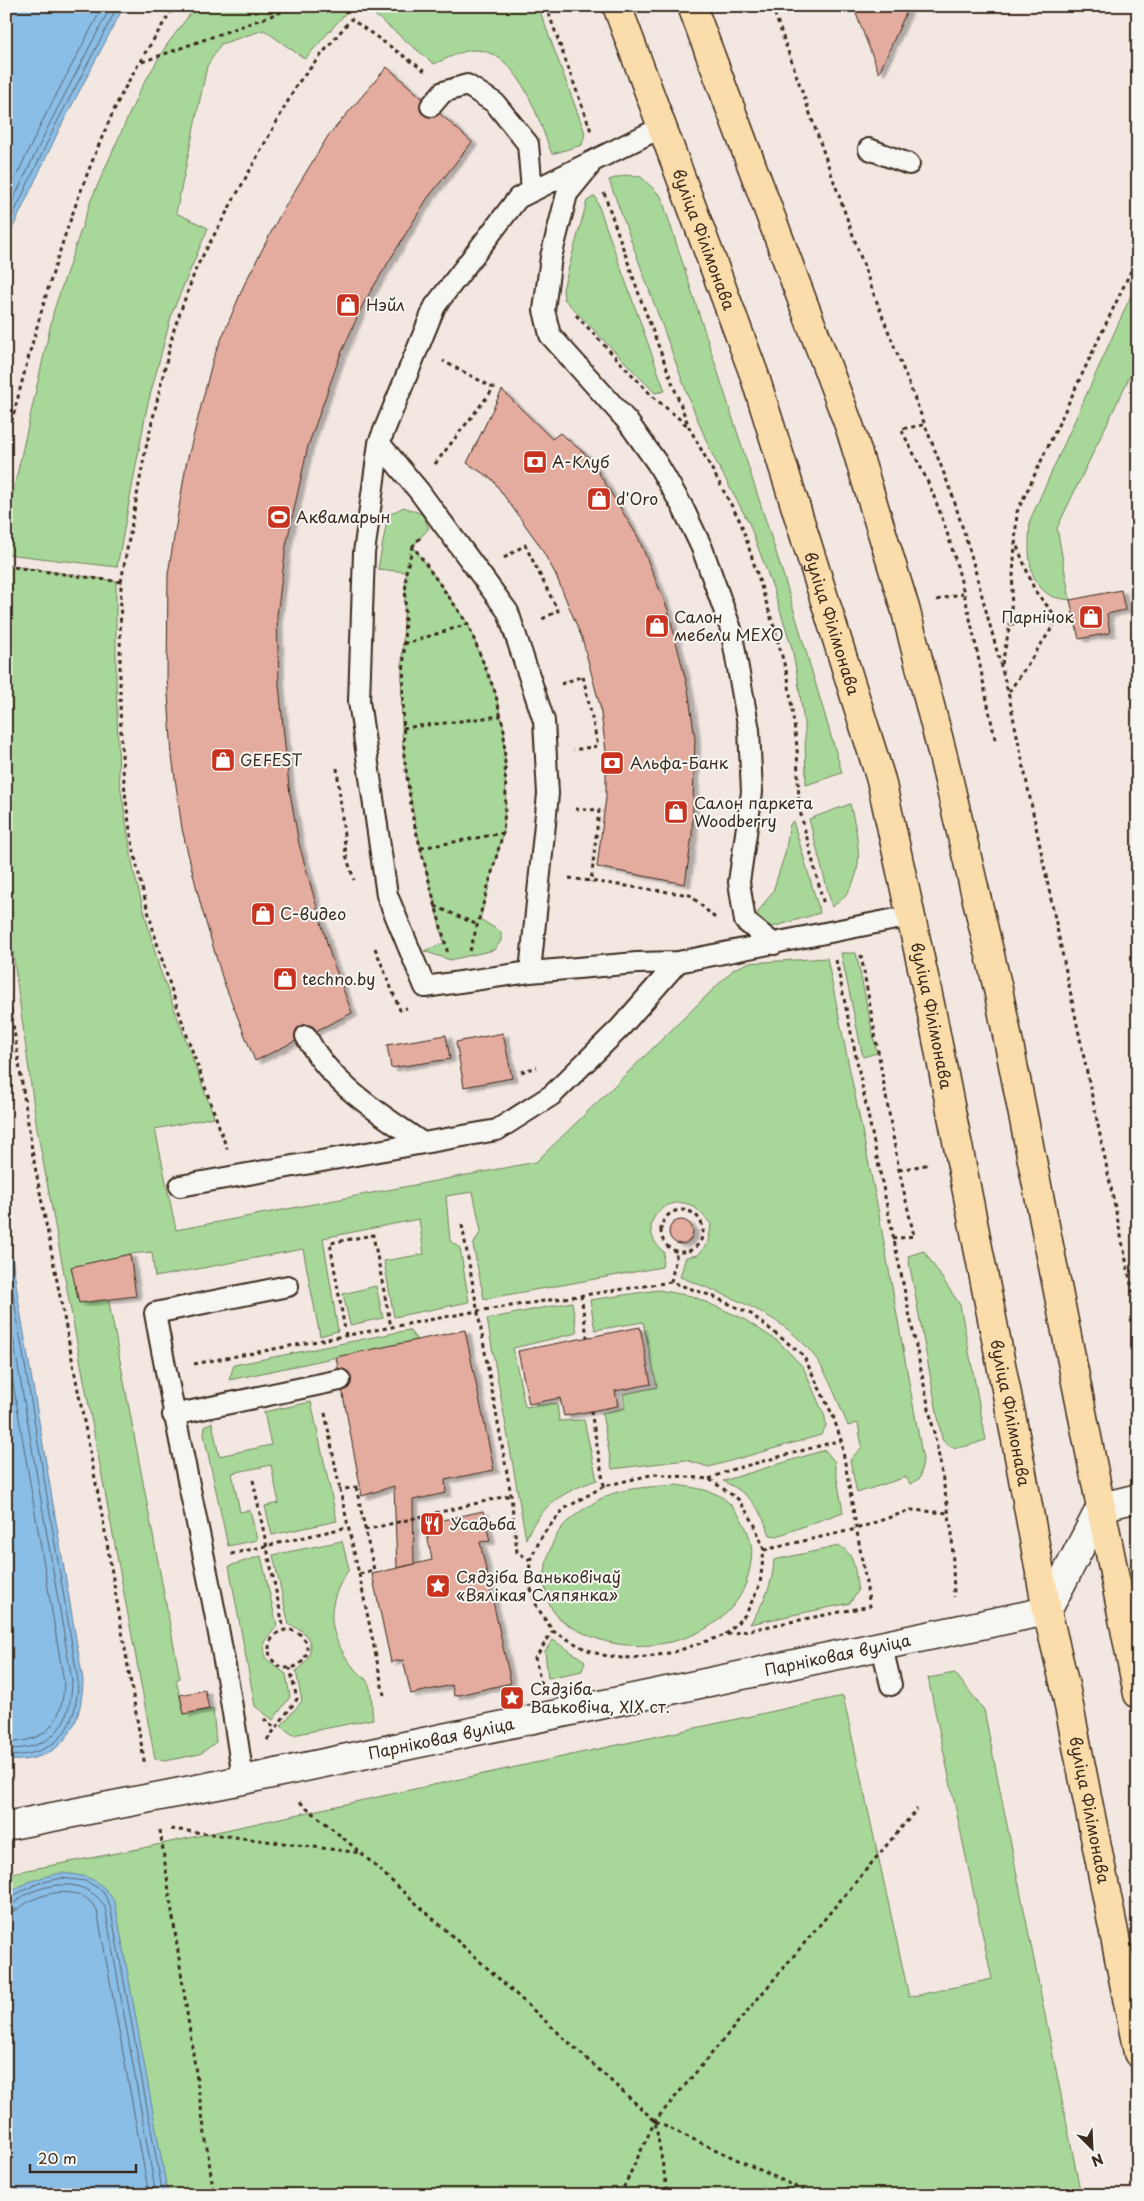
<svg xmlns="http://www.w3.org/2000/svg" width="1144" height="2201" viewBox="0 0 1144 2201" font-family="'Playpen Sans',sans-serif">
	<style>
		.green { fill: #a7d899; stroke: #71815c }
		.water { fill: #8abee7; stroke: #6a8397 }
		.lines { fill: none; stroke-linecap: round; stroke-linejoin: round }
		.shore { stroke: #5b656e; stroke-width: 1 }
		.building { fill: #e4ab9f; stroke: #3b2a1e; filter: url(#shadow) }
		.lane-casing { stroke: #3b2a1e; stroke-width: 24 }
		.secondary-casing { stroke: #3b2a1e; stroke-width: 31 }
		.primary-casing { stroke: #3b2a1e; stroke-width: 31 }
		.path { stroke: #3b2a1e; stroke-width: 3; stroke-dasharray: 4 4; stroke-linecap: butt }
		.lane { stroke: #f6f6f2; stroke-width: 20 }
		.secondary { stroke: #f6f6f2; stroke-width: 28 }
		.primary { stroke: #faddab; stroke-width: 28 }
		.labels { text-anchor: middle; stroke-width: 4; stroke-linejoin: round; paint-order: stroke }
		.street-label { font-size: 16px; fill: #3b2a1e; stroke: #f6f6f2 }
		.poi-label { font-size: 16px; fill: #3b2a1e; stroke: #f6f6f2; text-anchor: start }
	</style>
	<defs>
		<filter id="shadow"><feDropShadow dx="5.5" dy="3" stdDeviation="1" flood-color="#0004"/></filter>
	</defs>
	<rect width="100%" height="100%" fill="#f2e7e1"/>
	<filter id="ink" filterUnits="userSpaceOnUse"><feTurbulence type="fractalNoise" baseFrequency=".02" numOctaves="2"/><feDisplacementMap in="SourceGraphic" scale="10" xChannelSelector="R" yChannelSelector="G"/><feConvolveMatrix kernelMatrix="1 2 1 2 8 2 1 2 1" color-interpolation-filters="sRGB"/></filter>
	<g filter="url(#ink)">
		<!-- green -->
		<path class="green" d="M196,6H352L305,59L264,30L221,44L207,66L176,213L208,228L172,313L147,407L117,567L6,554V524L54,310L91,200L140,90L166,46Z
			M364,6H538L585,133L582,145L552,154C538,120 520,51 475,50C462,50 446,59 434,64Z
			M625,175L641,177L661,196L783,574L842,773L806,785L805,730L798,680L792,648L773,588L749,523L711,452L688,396L609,180Z
			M595,196L665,391L655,393L564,299L563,289L587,201Z
			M1138,280V359L1057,528L1070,600C1064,599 1056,598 1051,596C1024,581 1029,545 1030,520Z
			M404,507L422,514L429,528L413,546L468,624L495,692L504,730L506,797L503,833L480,919L501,932V941L494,950L450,960L424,951L444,943C429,882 412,821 404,758C398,697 404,633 406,572L378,569L388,515Z
			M6,565L116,581V679L119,777L134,873L159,967L214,1117L155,1129L176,1230L536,1162L734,969L748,963L827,958L877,1204L923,1460L920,1478L910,1484L906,1477L857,1493L850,1460L862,1447L858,1423L848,1426C840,1407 833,1387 823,1369C793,1317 732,1298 680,1277L686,1257L698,1255L709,1241L711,1224C706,1219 700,1211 694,1207C671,1191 630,1223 664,1252L662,1267L484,1299L473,1245L481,1231L473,1192L446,1196L450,1241L460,1248L469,1302L394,1317L384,1261L424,1254L419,1219L323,1238L338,1331L320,1336L303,1249L155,1277L152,1252L130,1254L108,1297L180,1678L176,1680L184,1714L213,1709L216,1742L200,1754L165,1761L155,1759L37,1129L10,931L6,875Z
			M850,804C859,841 869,882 832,907L809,819Z
			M793,821L820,913L766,929L751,922L773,891L785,854L790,824Z
			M841,953H856L877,1053L863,1057Z
			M924,1251L960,1305L986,1440C971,1444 952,1455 942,1439L908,1256Z
			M376,1286L383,1318L350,1325L343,1294Z
			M658,1290L692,1296L742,1318L779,1342L803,1367L825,1417L826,1426L821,1435L709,1467L686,1460L612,1469L602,1413L625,1408L623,1394L657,1387L643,1322L595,1330L590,1300Z
			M572,1302L577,1333L513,1348L525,1407L557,1403L559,1421L584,1420L597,1480C564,1491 539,1506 526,1539L487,1319Z
			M409,1330L417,1340L229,1380L234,1365Z
			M311,1402L337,1521L272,1535L265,1506L279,1503L271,1465L232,1473L240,1512L250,1510L257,1540L228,1546L204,1435L205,1426L212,1422L219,1456L271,1445L264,1412Z
			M825,1450L834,1461L843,1512L777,1536L770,1535C759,1506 750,1494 723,1481Z
			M676,1485C690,1487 707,1489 720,1496C732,1503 740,1516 746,1528C753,1543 753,1556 749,1572C736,1636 650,1659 595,1638C580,1632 560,1623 552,1609C538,1586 546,1550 560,1530C567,1519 591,1504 602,1498C623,1487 653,1487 676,1485Z
			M342,1541L349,1569C325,1604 326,1633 353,1667C357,1672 363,1675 367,1681C373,1689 371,1708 373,1719L293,1735L281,1726L302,1701L296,1671C317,1658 315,1631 289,1625L273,1555Z
			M839,1546C856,1553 855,1575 858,1591L850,1603L750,1624C763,1604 773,1585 774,1560Z
			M261,1556L277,1626L264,1642L265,1658L286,1674L290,1697L273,1720L255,1706L229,1566Z
			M553,1640L585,1661L582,1671L548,1678L545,1651Z
			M955,1673L984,1710L1081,2195H6V1874L138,1849L843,1696L909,1997L992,1979L928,1678Z"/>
		<!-- water -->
		<path class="water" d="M6,6H124L60,128L6,242Z
			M6,1217L19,1304L83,1680C82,1729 60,1764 6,1760Z
			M62,1873C89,1876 101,1879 115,1903L168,2195H6V1895C24,1882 40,1877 62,1873Z"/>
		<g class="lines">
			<!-- shore -->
			<path class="shore" d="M6,198L43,120L103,6
				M6,215L50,123L111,6
				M6,230L55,126L118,6
				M6,1252L78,1681C77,1729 57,1756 6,1756
				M6,1296L72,1681C71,1725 53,1750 6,1749
				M6,1342L64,1682C63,1721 48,1743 6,1742
				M6,1899L39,1883L62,1878L85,1881L102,1890L110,1905L163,2195
				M6,1905C15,1905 19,1898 27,1894C54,1881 88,1879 105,1907L156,2195
				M6,1913C17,1912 22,1905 30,1901C52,1890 83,1886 97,1910L149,2195"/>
		</g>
		<!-- building -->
		<path class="building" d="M853,6H909L879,73Z
			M387,67L472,142L427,199L363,304L340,356L308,446L286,546L277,616L279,684L289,787L299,844L331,957L352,1013L255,1061L223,980L201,906L182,829L172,756L167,678L168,574L186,465L213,359L244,285L280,215L328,136Z
			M502,390L552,439L560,433L589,457L638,537L668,610L688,689L695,739L692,836L685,884L597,867L606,797V751L600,706L582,638L555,573L538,543L492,479L467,463Z
			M1121,590L1125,610L1107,614L1110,633L1079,639L1070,600Z
			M503,1033L512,1078L464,1087L456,1042Z
			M446,1035L450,1059L391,1068L387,1045Z
			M669 1232a12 12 0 1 1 24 0a12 12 0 1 1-24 0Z
			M130,1254L136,1296L79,1303L71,1267Z
			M640,1327L651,1384L615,1391L618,1406L564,1416L560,1398L529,1404L518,1351Z
			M465,1330L494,1470L445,1480L446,1493L413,1500L414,1564L397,1568L394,1486L362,1496L336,1357Z
			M483,1511L490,1541L480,1542L511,1683L454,1696L452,1685L411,1694L403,1660L391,1662L372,1574L432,1560L425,1524Z
			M205,1690L209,1709L184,1714L180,1695Z"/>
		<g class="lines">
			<defs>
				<path id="lane" d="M431,106L443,92L467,85L495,103L528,144L532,191
					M662,127L518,198L435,306L379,443L364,553L359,701L387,895L425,987L530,972L637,963L678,962L911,916
					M869,149L909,164
					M589,167L567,194L551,257L544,310L550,335L628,422L657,463L682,506L702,548L731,629L749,730L752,792L739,882L745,921L774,944
					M379,443L419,491L508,612L544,721L548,794L530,972
					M306,1036C331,1085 377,1111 421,1142
					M180,1186L497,1130L552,1095L620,1028L678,962
					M173,1415L340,1380
					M882,1647L891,1685
					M243,1780C222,1623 183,1468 155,1313L288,1286"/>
				<g id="secondary">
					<path id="s1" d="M6,1826L243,1780L1047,1611L1101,1507L1138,1498"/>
				</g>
				<g id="primary">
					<path id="s2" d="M617,6L754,374L881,780L930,1004L1016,1440L1047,1611L1065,1686L1138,2053"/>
					<path d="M692,6L850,428L905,608L944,760L998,989L1138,1694"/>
				</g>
			</defs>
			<!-- lane casing -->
			<use href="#lane" class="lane-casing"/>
			<!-- secondary casing -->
			<use href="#secondary" class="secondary-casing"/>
			<!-- primary casing -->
			<use href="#primary" class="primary-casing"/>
			<!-- path -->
			<path class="path" d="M546,6L591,131
				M772,6L873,292L952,494L971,555L1008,692L1138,1318
				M142,62L298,6
				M604,193L641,300L689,427L741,523L774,627L788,678L797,747L799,807L824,905
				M576,315L652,396L689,427
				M923,425L901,429C913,453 927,477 936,502C966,579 978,662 996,743
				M6,445C34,331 66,215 115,108C131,73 154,40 174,6
				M435,464L494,388L443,361
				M420,538L413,546L468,624L495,692L504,730L506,797L503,833L470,951
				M413,546L406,572L403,694L404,756L413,819L448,954
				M504,558L525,545L558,611L540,620
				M6,566L121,582C120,675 116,770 136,861C157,959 194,1054 227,1149
				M121,582L145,452L174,329L197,266L298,83L351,19L425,71
				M937,600L963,593
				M1010,624L1075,619
				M404,644L468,624
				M1002,664L1010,624L1017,512L1138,256
				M561,684L583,676L598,746L573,750
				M1009,692L1058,619L1035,591L1015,541
				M403,728L501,716
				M337,768L346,855L354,880
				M575,809L599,810L591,882
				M421,848L503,833
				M569,878L690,895L715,918
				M435,906L478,925
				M375,948L400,1010L407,1008
				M861,955L899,1170L914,1236L893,1239
				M836,960L939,1457L952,1533L954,1597
				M6,978L33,1156L103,1520L145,1766
				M521,1072L537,1067
				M899,1170L930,1164
				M661 1231a21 21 0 1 1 42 0a21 21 0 1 1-42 0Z
				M462,1225L511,1495L517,1552L530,1560
				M671,1282L677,1252
				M581,1295L587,1337
				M346,1336L330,1243L373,1235L391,1327
				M194,1364L477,1311L671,1282L712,1296L751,1314L803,1355L833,1416L841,1440L870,1606L725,1635L674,1652L648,1657L622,1658L602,1655L585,1649L553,1631L537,1607L529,1583L530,1560L543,1534L564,1509L604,1486L655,1474L709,1479L738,1499L754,1523L764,1550L760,1584L746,1614L725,1635
				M591,1411L604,1486
				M325,1413L340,1490
				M709,1479L727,1471L841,1440
				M253,1480L284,1630
				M356,1487L374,1570L359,1574L340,1490Z
				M365,1530L511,1495
				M764,1550L856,1529L911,1510L948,1513
				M231,1554L348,1527
				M359,1574L384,1695
				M269 1649a19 19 0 1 1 38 0a19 19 0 1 1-38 0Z
				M541,1684L535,1658L553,1631
				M264,1719L275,1728
				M267,1740L297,1699L290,1668
				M300,1802L361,1853L655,2121L668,2195
				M171,1829L361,1853
				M160,1830L214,2195
				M656,2122L814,2195
				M620,2195L655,2121L917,1809"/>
			<!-- lane -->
			<use href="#lane" class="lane"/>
			<!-- secondary -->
			<use href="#secondary" class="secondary"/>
			<!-- primary -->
			<use href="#primary" class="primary"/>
		</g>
	</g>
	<!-- icons -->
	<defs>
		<symbol id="shop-square" viewBox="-11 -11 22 22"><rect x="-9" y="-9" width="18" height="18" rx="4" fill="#c8321e" stroke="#f6f6f2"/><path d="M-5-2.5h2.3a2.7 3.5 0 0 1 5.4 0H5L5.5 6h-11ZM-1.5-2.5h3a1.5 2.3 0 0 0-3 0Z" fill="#fff"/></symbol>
		<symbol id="bank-square" viewBox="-11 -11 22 22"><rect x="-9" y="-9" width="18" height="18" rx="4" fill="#c8321e" stroke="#f6f6f2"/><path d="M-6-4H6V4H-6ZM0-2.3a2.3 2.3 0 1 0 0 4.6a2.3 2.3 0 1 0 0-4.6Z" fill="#fff"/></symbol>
		<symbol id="stadium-square" viewBox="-11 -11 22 22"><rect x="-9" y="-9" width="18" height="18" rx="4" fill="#c8321e" stroke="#f6f6f2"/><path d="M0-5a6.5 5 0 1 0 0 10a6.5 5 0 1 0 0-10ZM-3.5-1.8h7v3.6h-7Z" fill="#fff"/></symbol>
		<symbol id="restaurant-square" viewBox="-11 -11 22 22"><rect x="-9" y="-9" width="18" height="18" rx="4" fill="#c8321e" stroke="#f6f6f2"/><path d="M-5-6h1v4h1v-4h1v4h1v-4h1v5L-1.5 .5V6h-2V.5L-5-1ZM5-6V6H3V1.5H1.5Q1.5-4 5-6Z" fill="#fff"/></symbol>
		<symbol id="sight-square" viewBox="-11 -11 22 22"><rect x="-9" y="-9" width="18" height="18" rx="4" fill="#c8321e" stroke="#f6f6f2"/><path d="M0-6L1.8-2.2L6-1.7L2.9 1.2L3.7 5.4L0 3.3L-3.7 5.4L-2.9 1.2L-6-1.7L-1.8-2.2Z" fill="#fff"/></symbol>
	</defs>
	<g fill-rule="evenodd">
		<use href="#shop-square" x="334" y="291" width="28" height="28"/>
		<use href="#bank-square" x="521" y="448" width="28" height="28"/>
		<use href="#shop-square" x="585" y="485" width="28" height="28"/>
		<use href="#stadium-square" x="265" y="503" width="28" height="28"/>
		<use href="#shop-square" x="1077" y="603" width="28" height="28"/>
		<use href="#shop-square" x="643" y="612" width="28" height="28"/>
		<use href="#shop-square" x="209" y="746" width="28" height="28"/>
		<use href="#bank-square" x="598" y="749" width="28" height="28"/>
		<use href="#shop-square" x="662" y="798" width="28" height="28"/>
		<use href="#shop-square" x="249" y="900" width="28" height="28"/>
		<use href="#shop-square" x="271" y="965" width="28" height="28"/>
		<use href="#restaurant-square" x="418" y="1510" width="28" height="28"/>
		<use href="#sight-square" x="424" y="1572" width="28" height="28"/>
		<use href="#sight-square" x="498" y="1684" width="28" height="28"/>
	</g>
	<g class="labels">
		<!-- street labels -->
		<g class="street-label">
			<text dy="6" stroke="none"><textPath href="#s2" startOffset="249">вуліца Філімонава</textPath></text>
			<text dy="6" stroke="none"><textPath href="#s2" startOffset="654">вуліца Філімонава</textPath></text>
			<text dy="6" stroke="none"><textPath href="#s2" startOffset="1059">вуліца Філімонава</textPath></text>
			<text dy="6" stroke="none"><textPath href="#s2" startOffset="1464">вуліца Філімонава</textPath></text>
			<text dy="6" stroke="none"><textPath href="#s1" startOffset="849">Парніковая вуліца</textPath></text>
			<text dy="6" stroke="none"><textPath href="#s1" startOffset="444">Парніковая вуліца</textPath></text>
			<text dy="6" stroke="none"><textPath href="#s2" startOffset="1869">вуліца Філімонава</textPath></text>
		</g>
		<!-- poi labels -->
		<g class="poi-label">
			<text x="366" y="311">Нэйл</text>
			<text x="552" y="468">А-Клуб</text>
			<text x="616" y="505">d'Oro</text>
			<text x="296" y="523">Аквамарын</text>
			<text x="674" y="623">Салон<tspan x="674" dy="18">мебели MEXO</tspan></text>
			<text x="1074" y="623" text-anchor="end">Парнічoк</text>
			<text x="240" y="766">GEFEST</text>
			<text x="630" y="769">Альфа-Банк</text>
			<text x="694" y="809">Салон паркета<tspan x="694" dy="18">Woodberry</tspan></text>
			<text x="280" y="920">С-видео</text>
			<text x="302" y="985">techno.by</text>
			<text x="450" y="1530">Усадьба</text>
			<text x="456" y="1583">Сядзіба Ваньковічаў<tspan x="456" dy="18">«Вялікая Сляпянка»</tspan></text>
			<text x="530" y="1695">Сядзіба<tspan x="530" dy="18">Ваьковіча, XIX ст.</tspan></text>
		</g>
	</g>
	<!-- margin -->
	<rect width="1144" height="2201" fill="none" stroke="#f6f6f2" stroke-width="25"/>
	<rect x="12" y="12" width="1119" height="2176" fill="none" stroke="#3b2a1e" stroke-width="2" filter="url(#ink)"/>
	<!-- north arrow -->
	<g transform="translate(1092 2148) rotate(156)" stroke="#f6f6f2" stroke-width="4" paint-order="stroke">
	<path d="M0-4L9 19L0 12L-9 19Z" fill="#3b2a1e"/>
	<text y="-8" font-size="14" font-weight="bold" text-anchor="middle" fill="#3b2a1e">N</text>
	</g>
	<!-- scale -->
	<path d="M30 2164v8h106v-8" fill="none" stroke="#3b2a1e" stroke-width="2.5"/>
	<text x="38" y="2164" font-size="15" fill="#3b2a1e" stroke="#f6f6f2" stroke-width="4" paint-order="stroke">20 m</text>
</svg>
